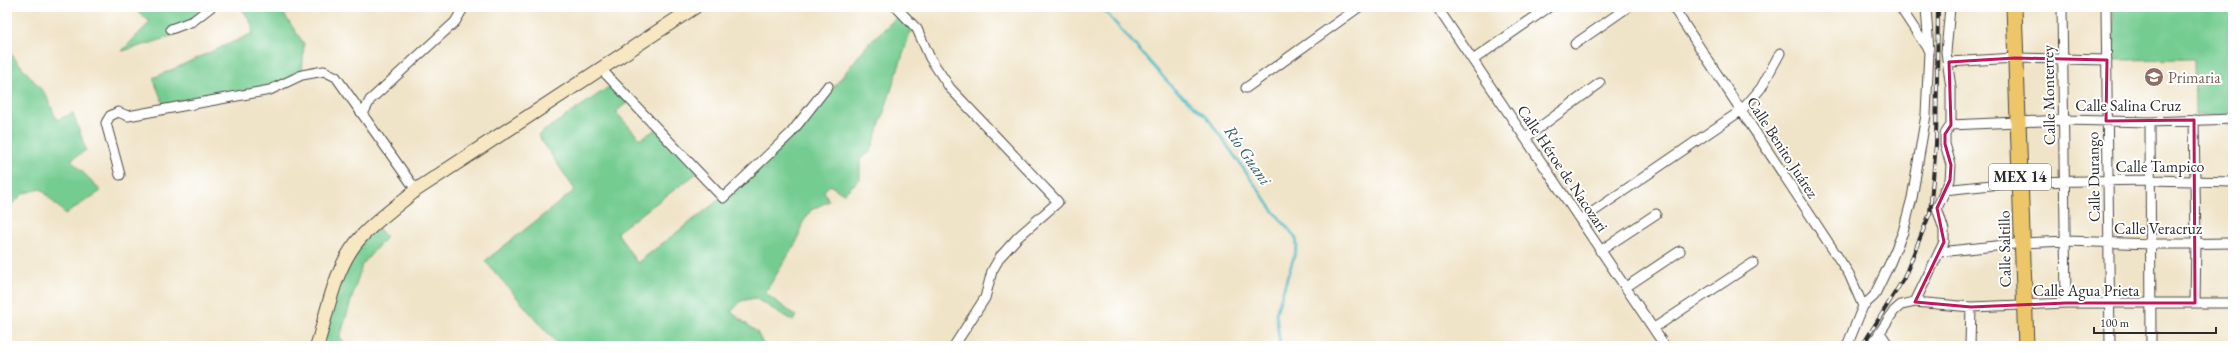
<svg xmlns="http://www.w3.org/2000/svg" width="2240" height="353" viewBox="0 0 2240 353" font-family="'EB Garamond',serif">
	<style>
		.green { fill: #74cc91; stroke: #507c5e }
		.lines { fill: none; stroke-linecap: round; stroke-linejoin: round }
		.stream { stroke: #4ab9c3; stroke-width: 2.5 }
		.minor-casing { stroke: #494743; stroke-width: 11 }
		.secondary-casing { stroke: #494743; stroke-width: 15 }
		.primary-casing { stroke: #494743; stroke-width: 17 }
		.minor { stroke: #fff; stroke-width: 9 }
		.secondary { stroke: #f7e8c3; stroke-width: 13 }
		.primary { stroke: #ecc669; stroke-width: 15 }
		.rail-casing { stroke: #2b2b2b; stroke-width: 4 }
		.rail { stroke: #fff; stroke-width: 2.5; stroke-dasharray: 8; stroke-linecap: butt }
		.marked { fill: none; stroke: #c2185b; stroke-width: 3; stroke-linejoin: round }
		.labels { text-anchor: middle; stroke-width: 4; stroke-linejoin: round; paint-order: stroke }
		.shield { fill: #fff; stroke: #6b6b6b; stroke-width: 1 }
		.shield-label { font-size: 15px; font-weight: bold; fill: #2b2b2b }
		.education-label { font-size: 16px; fill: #785e54; stroke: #fff; text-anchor: start }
		.street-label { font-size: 16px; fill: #2b2b2b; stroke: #fff }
		.water-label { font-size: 17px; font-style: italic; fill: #376468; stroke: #fff }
	</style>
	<rect width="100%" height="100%" fill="#fff"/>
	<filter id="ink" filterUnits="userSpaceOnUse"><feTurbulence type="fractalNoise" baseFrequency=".025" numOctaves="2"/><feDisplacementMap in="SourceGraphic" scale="8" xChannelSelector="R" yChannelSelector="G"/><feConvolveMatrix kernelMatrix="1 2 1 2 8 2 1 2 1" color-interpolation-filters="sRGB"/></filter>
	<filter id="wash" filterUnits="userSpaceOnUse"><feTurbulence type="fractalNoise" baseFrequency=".012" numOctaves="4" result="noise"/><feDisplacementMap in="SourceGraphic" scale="16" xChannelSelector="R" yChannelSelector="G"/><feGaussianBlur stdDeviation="0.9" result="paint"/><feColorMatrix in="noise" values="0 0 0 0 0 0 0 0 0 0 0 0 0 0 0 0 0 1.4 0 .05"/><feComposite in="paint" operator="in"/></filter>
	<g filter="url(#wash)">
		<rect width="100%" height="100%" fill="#f0e4c8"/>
		<!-- green -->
		<path class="green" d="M133,7H215C191,34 155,42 122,51L150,22Z
			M241,7H279L304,44L302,75L270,90L165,108L153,78L253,33L251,23Z
			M2113,7H2233V114L2195,115L2194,59L2114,60Z
			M901,13L917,29L910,33L871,151L860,159V179L843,194L830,185L824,191L829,201L811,210L802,224L797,241L765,293L796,316L793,321L755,298L741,301L731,312L757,332L764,346H559L485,261L575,190L538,135L615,83L629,101L616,112L640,139L660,127L704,168L617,232L637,263L728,193L799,131L868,44Z
			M11,54L46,95L57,120L73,113L86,150L71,160L101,191L65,214L41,189L24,193L7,209V57Z
			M375,224L386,237L362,265L340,337L348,346H317L344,263Z"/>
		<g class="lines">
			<!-- stream -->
			<path class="stream" d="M1101,7L1174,89L1207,117L1272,209L1296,238L1297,247L1276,313L1280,346"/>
		</g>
	</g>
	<g filter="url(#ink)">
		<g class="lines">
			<defs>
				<path id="minor" d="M896,7L917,29L930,58L950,88L1058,202L1018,237L1000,257L992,271L985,298L954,346
					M1437,7L1665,346
					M1673,7L1849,274L1863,306
					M1900,7L1927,48
					M2062,7L2066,303
					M2106,7L2110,346
					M171,29L193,21L211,7
					M1575,44L1628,7
					M1473,60L1549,7
					M1949,62L2015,58L2107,60
					M601,69L723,198L791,133L828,86
					M1246,88L1359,7
					M363,114L370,100L455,22L464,7
					M2194,120L2196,243L2195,303
					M2150,122L2151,346
					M1951,125L2064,120L2150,122L2233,119
					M1525,138L1600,83
					M120,175L106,123L110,116L118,112L128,116L270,90L302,75L324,71L336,77L416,190
					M1944,190L2020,182L2151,180L2233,182
					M1581,220L1742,110L1761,88L1780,53
					M1600,251L1656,214
					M1940,252L2023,243L2067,241L2151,244L2233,243
					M1626,287L1680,251
					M1915,302L1944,242V230L1937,208L1950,180L1951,165L1945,144V134L1951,125V88L1946,52L1950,7
					M1654,328L1753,263
					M1881,334L1889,346
					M1847,346L1863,306L1874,296L1890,263L1903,232L1912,198L1926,115L1929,51L1926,7
					M1871,346L1894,311L1901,305L1915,302L1971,307L2066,303H2233
					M1970,346L1971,307"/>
				<path id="secondary" d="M317,346C328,310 335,264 362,236C378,219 398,205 416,190L695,7"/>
				<path id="primary" d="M2014,7L2026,346"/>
			</defs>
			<!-- minor casing -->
			<use href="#minor" class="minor-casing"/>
			<!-- secondary casing -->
			<use href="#secondary" class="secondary-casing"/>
			<!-- primary casing -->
			<use href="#primary" class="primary-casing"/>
			<!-- minor -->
			<use href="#minor" class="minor"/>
			<!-- secondary -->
			<use href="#secondary" class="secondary"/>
			<!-- primary -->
			<use href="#primary" class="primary"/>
			<defs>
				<path id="rail" d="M1862,346L1904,278L1930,213L1936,144L1938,7"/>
			</defs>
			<!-- rail casing -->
			<use href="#rail" class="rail-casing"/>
			<!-- rail -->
			<use href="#rail" class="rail"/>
		</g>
	</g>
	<!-- marked area -->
	<path class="marked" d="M2015,58L2107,60L2106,121L2194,120L2195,303H2066L1971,307L1915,302L1944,242L1937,208L1950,180L1951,165L1945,144V134L1951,125L1949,62Z"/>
	<!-- icons -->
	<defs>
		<symbol id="school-disc" viewBox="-11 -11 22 22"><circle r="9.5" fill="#8d6e63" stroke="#fff"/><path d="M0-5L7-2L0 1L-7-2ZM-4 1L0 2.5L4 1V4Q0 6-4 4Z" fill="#fff"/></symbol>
	</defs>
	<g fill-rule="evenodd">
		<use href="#school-disc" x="2143" y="66" width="22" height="22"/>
	</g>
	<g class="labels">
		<!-- shield labels -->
		<rect class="shield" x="1989" y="164" width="62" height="26" rx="3"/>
		<g class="shield-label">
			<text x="2020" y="182">MEX 14</text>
		</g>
		<!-- education labels -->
		<g class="education-label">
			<text x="2168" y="83">Primaria</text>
		</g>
		<!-- street labels -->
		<g class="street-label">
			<text transform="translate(2048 95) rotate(-91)" y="6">Calle Monterrey</text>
			<text x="2128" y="111">Calle Salina Cruz</text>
			<text transform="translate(1783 147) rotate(57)" y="6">Calle Benito Juárez</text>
			<text x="2160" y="172">Calle Tampico</text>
			<text transform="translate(1563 168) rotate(56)" y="6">Calle Héroe de Nacozari</text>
			<text transform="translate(2093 177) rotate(-91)" y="6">Calle Durango</text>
			<text x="2158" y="234">Calle Veracruz</text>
			<text transform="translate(2004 249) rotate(-91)" y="6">Calle Saltillo</text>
			<text x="2086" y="296">Calle Agua Prieta</text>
		</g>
		<!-- water labels -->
		<g class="water-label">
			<text transform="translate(1248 155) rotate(55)" y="6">Río Guani</text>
		</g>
	</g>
	<!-- margin -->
	<rect width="2240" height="353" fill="none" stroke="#fff" stroke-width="24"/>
	<!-- scale -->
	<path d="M2094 327v6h122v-6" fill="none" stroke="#2b2b2b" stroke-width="2"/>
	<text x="2100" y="327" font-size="12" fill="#2b2b2b" stroke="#ffffff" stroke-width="3" paint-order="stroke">100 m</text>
</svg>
